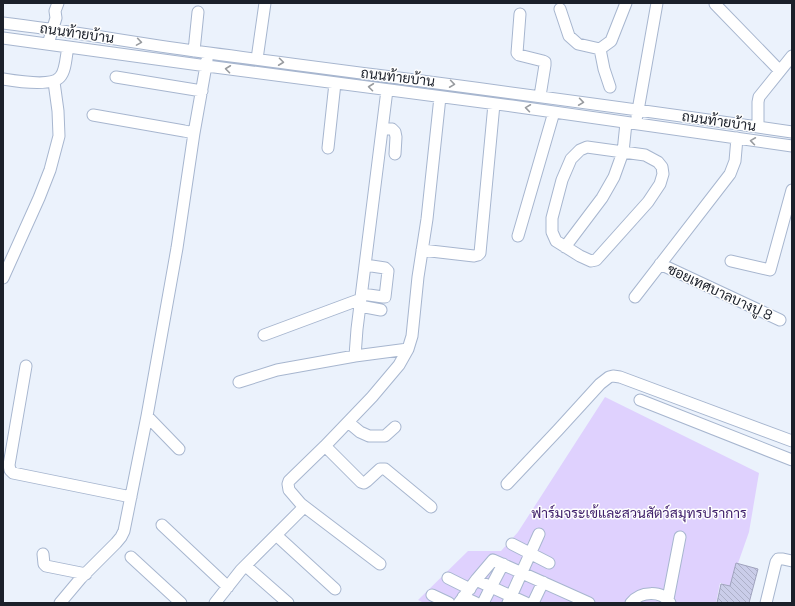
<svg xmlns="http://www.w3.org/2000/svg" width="795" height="606" viewBox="0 0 795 606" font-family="Mulish,Sarabun,sans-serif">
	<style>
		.green { fill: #dfd1fe }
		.building { fill: url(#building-back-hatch); stroke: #a0a3be }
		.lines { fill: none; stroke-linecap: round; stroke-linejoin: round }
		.minor-casing { stroke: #a7b6cf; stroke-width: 13 }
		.minor { stroke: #fff; stroke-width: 11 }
		.oneway { stroke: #989b9f }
		.labels { text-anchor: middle; stroke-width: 3; stroke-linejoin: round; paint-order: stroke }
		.street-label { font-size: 14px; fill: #1b202a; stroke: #fefefe }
		.park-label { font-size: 14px; fill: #40206b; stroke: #fefefe }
	</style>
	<defs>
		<pattern id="building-back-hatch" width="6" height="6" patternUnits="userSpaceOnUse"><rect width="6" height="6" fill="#cacde9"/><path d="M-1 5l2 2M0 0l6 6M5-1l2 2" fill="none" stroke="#adb0c8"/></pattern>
	</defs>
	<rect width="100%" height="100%" fill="#ebf2fc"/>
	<!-- green -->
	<path class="green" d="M605,397L759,473L749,532L730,586L720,583L716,603H424L418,600L468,551H501L518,532Z"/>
	<!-- building -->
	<path class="building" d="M736,563L758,569L749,603H717L721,584L730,586Z"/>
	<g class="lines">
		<defs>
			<path id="minor" d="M715,4L780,71
				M560,9L569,36L578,44L600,49L611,41L626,3
				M520,14L517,53L519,55L543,61L545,62V65L540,96
				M3,23C72,31 140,44 209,53C403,79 598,103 792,132
				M3,38L207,66L512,106L792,146
				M48,44L56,18L55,11L58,3
				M600,49L604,69L610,87
				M194,51L198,12
				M257,59L265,3
				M116,77L202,91
				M3,79C15,81 52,87 60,77C66,71 66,55 68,47
				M93,115L184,131L194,133L207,60
				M637,116L657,3
				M758,127V102L759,97L792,56
				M383,128L392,129L395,132L396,137L395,154
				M587,147L645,155L658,162L662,167L663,174L660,184L648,202L596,260L591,261L580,256L556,241L552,232V218L562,180L571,159L580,150Z
				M328,148L335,83
				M518,236L554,112
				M565,247L602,198L614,177L623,152L626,123
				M422,250L474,256L478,255L480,253L494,104
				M731,261L770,270L792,190
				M660,264L780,320
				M3,278L39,198L50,170L59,136L58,111L54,82
				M362,294L383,297H385L388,271L385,268L365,265
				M635,297L730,174L735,161L737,138
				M360,306L381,310
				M264,335L361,299
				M355,356L357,329L387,90
				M26,366L9,465L10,470L13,473L131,497
				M239,382L277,370L355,356L408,349
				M640,400L792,460
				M147,416L179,449
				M348,422L360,432L369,436H385L395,427
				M325,446L361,482L364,483L367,481L380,469H385L431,507
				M507,484L558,430L600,384L609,377L613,376L620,377L792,441
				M162,525L228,587
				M276,535L335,589
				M512,544L549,563
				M43,554L44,564L46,566L86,574
				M131,557L181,603
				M380,564L301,504L289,490L288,484L289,481L325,446L372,397L399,365L408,349L412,336L418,277L427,219L440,97
				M246,566L288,603
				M448,578L470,589
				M476,580L526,603
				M432,595L449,603
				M463,597L476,603
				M668,599L680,537
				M60,603L81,578L116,543L121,537L124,531L147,416L177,248L194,133
				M215,603L241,570L304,507
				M459,603L476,580L493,560L589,603
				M483,603L491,587L503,564
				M508,603L539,534
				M533,603L543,582
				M631,603C640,591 662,590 670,603
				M766,603L776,562L778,559H783L792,561"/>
		</defs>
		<!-- minor casing -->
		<use href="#minor" class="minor-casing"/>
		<!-- minor -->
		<use href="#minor" class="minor"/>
	</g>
	<!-- one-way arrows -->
	<defs><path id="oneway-chevron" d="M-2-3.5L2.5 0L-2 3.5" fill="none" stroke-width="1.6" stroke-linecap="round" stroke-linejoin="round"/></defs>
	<g class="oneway">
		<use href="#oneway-chevron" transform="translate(139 42) rotate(9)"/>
		<use href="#oneway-chevron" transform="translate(281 62) rotate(7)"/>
		<use href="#oneway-chevron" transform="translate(228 69) rotate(-173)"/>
		<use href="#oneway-chevron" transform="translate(452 84) rotate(8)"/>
		<use href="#oneway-chevron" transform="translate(371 87) rotate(-173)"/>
		<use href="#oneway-chevron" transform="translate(581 102) rotate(8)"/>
		<use href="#oneway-chevron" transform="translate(528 108) rotate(-172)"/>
		<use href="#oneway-chevron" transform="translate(753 141) rotate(-172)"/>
	</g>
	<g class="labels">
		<!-- street labels -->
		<g class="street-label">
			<text transform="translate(77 33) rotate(8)" y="5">ถนนท้ายบ้าน</text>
			<text transform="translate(398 77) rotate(7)" y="5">ถนนท้ายบ้าน</text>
			<text transform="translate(719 121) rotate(8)" y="5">ถนนท้ายบ้าน</text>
			<text transform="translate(720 292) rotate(25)" y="5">ซอยเทศบาลบางปู 8</text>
		</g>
		<!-- park labels -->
		<g class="park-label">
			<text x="639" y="518">ฟาร์มจระเข้และสวนสัตว์สมุทรปราการ</text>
		</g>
	</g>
	<!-- border -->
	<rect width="795" height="606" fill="none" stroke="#1b202a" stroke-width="8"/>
</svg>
